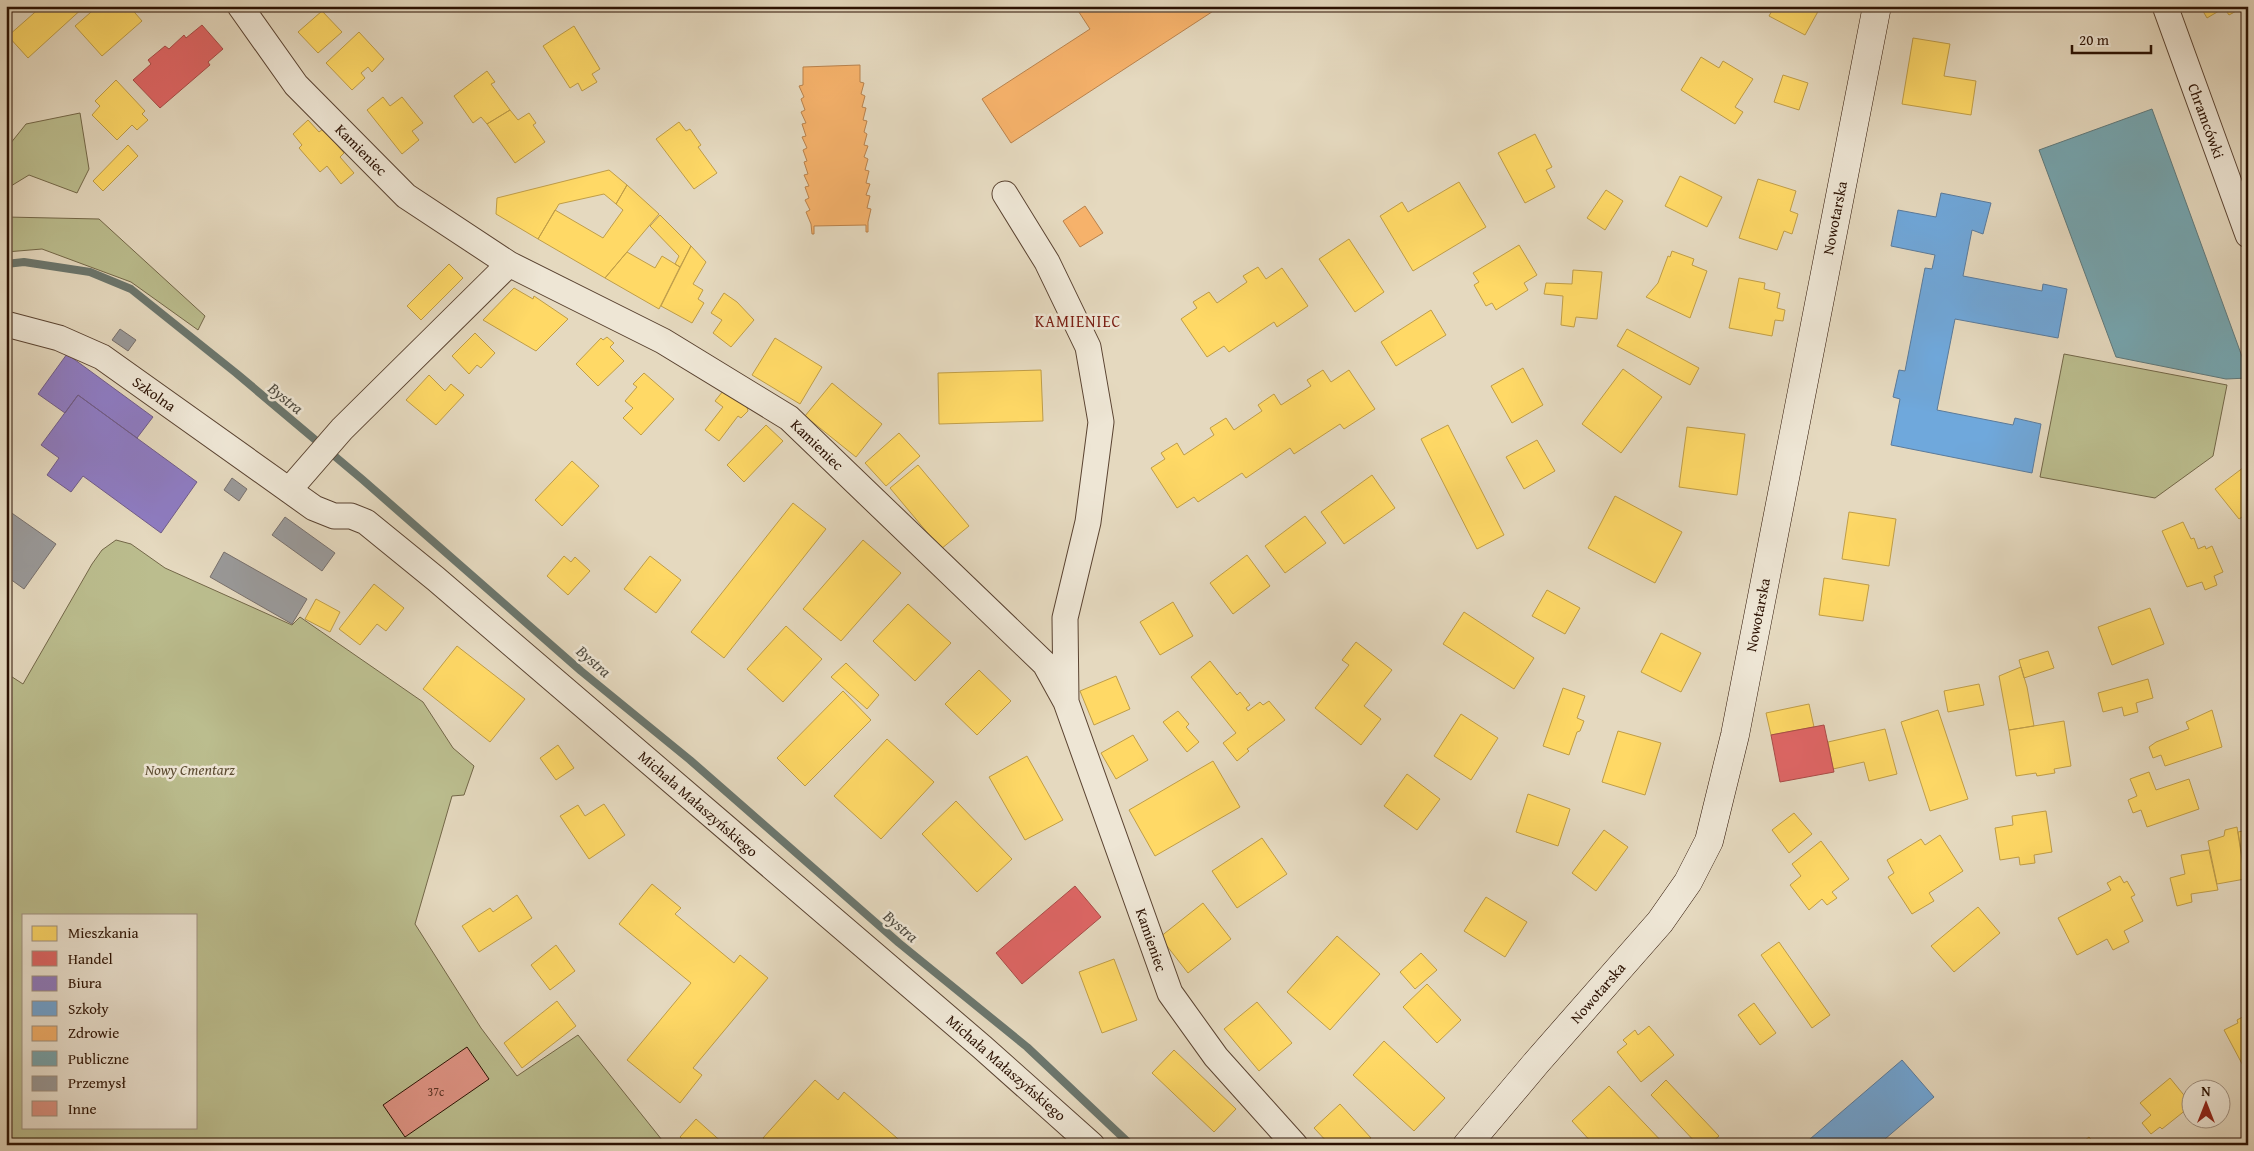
<svg xmlns="http://www.w3.org/2000/svg" width="2254" height="1151" viewBox="0 0 2254 1151" font-family="'Gentium Book Plus',serif">
	<style>
		.green { fill: #bbbd8e; stroke: #736748; fill-rule: evenodd }
		.homes { fill: #ffd966; stroke: #bf9d48 }
		.shops { fill: #e06666; stroke: #aa4c48 }
		.offices { fill: #8e7cc3; stroke: #705c89 }
		.schools { fill: #6fa8dc; stroke: #5b7b9b }
		.health { fill: #f6b26b; stroke: #b9824c }
		.public { fill: #76a5af; stroke: #60797b }
		.industry { fill: #999; stroke: #78706c }
		.lines { fill: none; stroke-linecap: round; stroke-linejoin: round }
		.stream { stroke: #6b766d; stroke-width: 8 }
		.building { fill: #df9485; stroke: #2b1102 }
		.minor-casing { stroke: #5a4331; stroke-width: 27 }
		.secondary-casing { stroke: #2b1102; stroke-width: 29 }
		.minor { stroke: #eee6d5; stroke-width: 25 }
		.secondary { stroke: #eee6d5; stroke-width: 28 }
		.labels { text-anchor: middle; stroke-width: 5; stroke-linejoin: round; paint-order: stroke }
		.number-label { font-size: 12px; fill: #583223 }
		.street-label { font-size: 15px; fill: #2b1102; stroke: #eee6d5 }
		.park-label { font-size: 15px; font-style: italic; fill: #5d4d33; stroke: #eee6d5 }
		.neighbourhood-label { font-size: 16px; letter-spacing: 1px; fill: #7a1f14; stroke: #eee6d5 }
		.water-label { font-size: 16px; font-style: italic; fill: #504c41; stroke: #eee6d5 }
	</style>
	<rect width="100%" height="100%" fill="#e5d9bf"/>
	<filter id="stains"><feTurbulence type="fractalNoise" baseFrequency=".004" numOctaves="4"/><feColorMatrix values="0 0 0 0 .2 0 0 0 0 .09 0 0 0 0 .02 0 0 0 .5 -.17"/></filter>
	<radialGradient id="worn" r=".72"><stop offset=".6" stop-color="#630" stop-opacity="0"/><stop offset="1" stop-color="#630" stop-opacity=".3"/></radialGradient>
	<!-- green -->
	<path class="green" d="M80,113L89,169L77,193L29,175L6,189V149L26,124Z
		M6,217L99,219L205,316L198,330L131,282L42,249L6,252Z
		M2064,354L2227,385L2213,456L2155,498L2040,477Z
		M116,540L131,544L165,568L292,625L300,617L423,702L453,748L474,766L464,795L452,796L415,924L481,1028L517,1076L578,1035L666,1145H6V673L23,684L92,564L102,550ZM24,915H196V1127H24Z"/>
	<!-- homes -->
	<path class="homes" d="M42,6H85L28,58L8,36Z
		M98,6H129L142,21L102,56L75,26Z
		M1772,6H1821L1805,35L1769,16L1774,7Z
		M2200,6H2239L2240,9L2229,15L2224,8L2207,18Z
		M322,11L342,32L318,53L298,32Z
		M574,26L600,69L592,74L597,82L582,91L578,83L570,88L543,46Z
		M359,32L384,59L372,72L368,67L361,73L365,78L352,90L326,63Z
		M1913,38L1950,44L1944,76L1976,81L1971,115L1902,104Z
		M1701,57L1719,68L1723,61L1753,79L1735,107L1743,112L1735,124L1681,90Z
		M487,71L495,82L491,84L510,110L487,124L481,117L473,123L454,96Z
		M1783,75L1808,83L1799,110L1774,102Z
		M116,80L145,111L142,114L148,120L137,130L132,125L117,140L92,115L100,106L95,101Z
		M383,97L390,106L402,97L423,123L412,131L419,140L402,154L367,110Z
		M510,110L518,120L529,113L536,123L533,125L545,142L515,163L487,124Z
		M308,120L319,132L323,129L344,153L340,157L354,173L341,184L327,166L320,172L299,148L302,145L293,134Z
		M679,122L686,131L690,129L701,145L698,147L717,173L694,189L656,139Z
		M1535,134L1552,167L1546,170L1555,187L1525,203L1498,153Z
		M128,145L138,156L103,191L93,181Z
		M609,170L627,185L616,204L604,194L559,204L538,239L496,214L497,198Z
		M1680,176L1722,197L1707,227L1665,206Z
		M1758,179L1796,191L1790,211L1798,214L1792,234L1784,231L1777,250L1739,238Z
		M1459,182L1486,227L1413,271L1380,216L1402,202L1408,212Z
		M627,185L659,214L605,278L538,239L555,210L603,238L623,210L616,204Z
		M1606,190L1623,201L1605,230L1587,218Z
		M660,215L691,246L680,267L675,264L679,256L650,226Z
		M1349,239L1384,292L1355,312L1319,259Z
		M1519,245L1537,275L1524,283L1528,290L1496,310L1492,303L1486,306L1474,285L1479,282L1473,273Z
		M691,246L706,262L693,284L703,290L698,299L704,303L692,323L661,306Z
		M1672,251L1694,259L1692,265L1707,271L1690,318L1646,297L1658,283L1668,256L1670,257Z
		M627,252L655,268L662,256L680,267L659,309L605,278Z
		M449,264L463,278L421,320L407,306Z
		M1258,267L1266,279L1282,268L1308,306L1277,327L1274,322L1229,352L1224,346L1207,357L1181,319L1197,308L1193,302L1209,292L1217,303L1247,282L1243,276Z
		M1573,270L1602,272L1597,319L1576,317L1574,327L1561,325L1563,296L1544,294L1546,283L1572,284Z
		M1739,278L1765,283L1764,289L1780,293L1777,308L1785,310L1783,321L1775,320L1772,336L1729,328Z
		M514,288L533,299L534,296L568,319L536,351L483,320Z
		M724,293L737,302L754,320L731,347L713,333L722,320L711,313Z
		M1431,310L1446,335L1396,366L1381,342Z
		M1627,329L1699,368L1690,385L1617,346Z
		M475,333L495,353L481,368L477,365L469,374L452,356Z
		M607,337L614,343L610,347L624,361L598,386L576,364L601,338L603,340Z
		M775,338L822,367L800,404L752,375Z
		M1523,368L1543,405L1512,423L1491,386Z
		M1623,369L1662,397L1621,453L1582,424Z
		M1041,370L1043,421L939,424L938,373Z
		M1323,370L1331,382L1349,370L1375,409L1344,429L1340,424L1294,454L1290,448L1246,478L1242,473L1198,502L1194,497L1177,508L1151,468L1165,459L1161,453L1177,443L1184,455L1214,435L1210,428L1226,418L1234,430L1262,411L1258,405L1274,394L1281,405L1311,386L1307,380Z
		M644,373L674,399L641,435L623,418L633,408L625,401L637,387L633,384Z
		M429,375L445,391L451,384L464,395L436,425L406,400Z
		M832,383L882,424L856,457L805,416Z
		M723,391L747,407L748,411L741,418L738,416L719,441L705,430L723,407L715,401Z
		M766,425L783,441L744,482L727,465Z
		M1448,425L1504,535L1477,549L1421,439Z
		M1687,427L1745,434L1737,495L1679,487Z
		M899,433L920,456L886,486L865,463Z
		M1537,440L1555,471L1524,489L1506,457Z
		M572,461L599,486L562,526L535,500Z
		M2248,464V513L2239,519L2215,489Z
		M918,465L969,526L941,549L890,488Z
		M1372,475L1395,508L1344,544L1321,512Z
		M1615,496L1682,532L1655,583L1588,548Z
		M793,503L826,529L724,658L691,632Z
		M1849,512L1896,519L1889,566L1842,559Z
		M1305,516L1326,543L1285,573L1265,546Z
		M2183,522L2191,539L2194,538L2198,549L2205,546L2206,549L2212,546L2223,572L2214,576L2217,585L2205,590L2202,582L2187,587L2162,531Z
		M863,540L901,573L841,641L803,609Z
		M1247,555L1270,586L1233,614L1210,583Z
		M564,556L571,562L575,557L590,571L568,595L547,576Z
		M650,556L681,580L656,613L624,589Z
		M1824,578L1869,585L1863,621L1819,615Z
		M374,584L404,608L386,631L377,624L360,645L339,629Z
		M1547,590L1580,608L1565,634L1532,616Z
		M316,599L340,612L330,632L305,619Z
		M1173,602L1193,636L1160,655L1140,622Z
		M908,604L951,643L915,681L873,641Z
		M2150,608L2164,644L2112,665L2098,627Z
		M1464,612L1534,658L1514,689L1443,644Z
		M786,626L822,659L783,702L747,669Z
		M1661,633L1701,653L1681,692L1641,672Z
		M1356,642L1392,670L1364,706L1381,719L1361,745L1315,708L1349,665L1342,660Z
		M457,646L525,699L490,742L423,689Z
		M2048,651L2054,668L2024,678L2019,660Z
		M1210,661L1237,695L1240,692L1250,705L1246,708L1248,711L1260,702L1263,705L1269,701L1285,720L1247,749L1249,751L1237,761L1223,743L1236,733L1191,677Z
		M846,663L879,695L867,709L831,677Z
		M2021,667L2027,687L2034,726L2009,730L1999,676Z
		M979,670L1011,701L977,735L945,704Z
		M1116,676L1130,709L1094,725L1080,691Z
		M2148,679L2153,698L2136,703L2138,712L2124,716L2122,707L2103,712L2098,693Z
		M1979,684L1984,705L1948,712L1944,691Z
		M1563,688L1585,696L1577,718L1584,721L1580,731L1577,732L1569,755L1543,746Z
		M843,691L871,720L805,786L777,758Z
		M1809,704L1814,727L1771,735L1766,713Z
		M1938,710L1968,799L1930,811L1901,722Z
		M2212,710L2222,747L2165,766L2161,755L2153,758L2149,747L2156,742L2189,729L2186,722Z
		M1178,711L1189,724L1186,727L1199,742L1187,752L1163,722Z
		M1461,714L1498,738L1471,780L1434,756Z
		M2064,721L2071,766L2054,769L2055,773L2037,776L2036,773L2016,776L2009,730Z
		M1885,729L1897,774L1869,781L1864,762L1833,769L1828,742Z
		M1618,731L1661,743L1645,795L1602,782Z
		M1133,735L1148,760L1116,779L1101,753Z
		M887,739L934,782L881,839L834,796Z
		M558,745L574,768L556,780L540,758Z
		M1027,756L1063,820L1025,840L989,777Z
		M1213,761L1240,807L1155,856L1129,810Z
		M2149,772L2156,790L2189,779L2199,809L2147,827L2141,810L2133,813L2128,800L2137,796L2130,779Z
		M1407,774L1440,799L1417,830L1384,806Z
		M1528,794L1570,809L1558,846L1516,832Z
		M956,801L1012,859L977,892L922,834Z
		M604,804L625,835L589,859L560,816L578,805L585,816Z
		M2046,811L2052,852L2034,855L2035,863L2020,865L2019,857L2000,860L1995,828L2013,825L2012,816Z
		M1794,813L1812,834L1789,853L1772,830Z
		M2237,827L2245,879L2217,884L2208,841L2224,836L2225,830Z
		M1604,830L1628,847L1596,891L1572,873Z
		M2248,830V891L2238,832Z
		M1940,835L1963,871L1929,893L1934,901L1912,914L1888,877L1894,873L1887,860L1921,839L1925,845Z
		M1262,838L1287,874L1237,908L1212,871Z
		M1821,841L1849,879L1832,892L1837,898L1827,905L1822,899L1809,910L1790,885L1801,876L1792,864Z
		M2209,850L2218,890L2191,894L2192,902L2177,906L2170,878L2185,874L2181,855Z
		M2120,876L2124,883L2127,881L2135,895L2131,897L2143,921L2124,931L2129,942L2113,950L2107,939L2077,955L2058,918L2111,890L2107,883Z
		M652,884L681,908L675,914L734,963L740,955L768,978L693,1068L702,1075L680,1103L627,1060L691,983L619,924Z
		M517,895L532,918L479,952L462,926L490,908L493,912Z
		M1486,897L1527,922L1505,957L1464,931Z
		M1203,903L1231,939L1188,973L1160,937Z
		M1978,907L2000,933L1954,972L1931,946Z
		M1337,936L1380,974L1330,1030L1287,992Z
		M1779,942L1830,1015L1812,1028L1761,955Z
		M556,945L575,971L550,990L531,965Z
		M1421,953L1437,970L1415,989L1400,972Z
		M1114,959L1137,1020L1102,1033L1079,972Z
		M1427,984L1461,1020L1437,1043L1403,1007Z
		M557,1001L576,1026L522,1068L504,1043Z
		M1257,1002L1292,1043L1259,1071L1224,1029Z
		M1754,1003L1776,1033L1760,1045L1738,1015Z
		M2248,1014V1075L2224,1030L2238,1023L2237,1020Z
		M1649,1026L1674,1055L1641,1082L1617,1052L1627,1044L1623,1040L1635,1030L1638,1035Z
		M1384,1041L1445,1098L1414,1131L1353,1075Z
		M1174,1050L1236,1109L1214,1132L1152,1073Z
		M2170,1078L2192,1105L2162,1129L2160,1127L2151,1134L2142,1123L2151,1115L2140,1103Z
		M815,1080L838,1100L844,1092L905,1145H770L763,1138Z
		M1666,1080L1719,1136L1709,1145H1698L1651,1095Z
		M1609,1086L1665,1145H1594L1572,1121Z
		M1340,1104L1371,1138L1363,1145H1330L1314,1128Z
		M696,1119L725,1145H688L680,1137Z
		M2089,1137L2096,1145H2079Z"/>
	<!-- shops -->
	<path class="shops" d="M202,25L223,49L208,62L210,65L160,108L133,80L151,64L148,60L165,46L169,49L184,35L186,38Z
		M1824,725L1834,772L1780,782L1771,735Z
		M1075,886L1101,917L1022,984L996,953Z"/>
	<!-- offices -->
	<path class="offices" d="M67,354L153,417L137,438L78,395L65,413L38,394Z
		M78,395L197,482L161,533L83,476L71,492L47,475L59,458L41,445Z"/>
	<!-- schools -->
	<path class="schools" d="M1941,193L1991,203L1983,234L1972,230L1963,276L2042,291L2043,284L2067,289L2058,338L1955,319L1937,410L2013,425L2015,418L2041,424L2032,473L1891,445L1900,399L1893,397L1899,370L1905,371L1925,268L1932,269L1935,255L1891,246L1898,210L1936,217Z
		M1902,1060L1934,1097L1878,1145H1803Z"/>
	<!-- health -->
	<path class="health" d="M1075,6H1221L1011,143L982,99L1090,29Z
		M860,65V82L864,83L861,94L865,96L862,107L866,108L863,120L867,121L864,132L867,134L864,145L868,146L864,157L868,159L865,170L869,171L866,183L870,184L866,195L870,196L867,208L871,209L868,222V232H866V225L814,226V234H812L811,224L806,212L810,210L805,200L809,198L805,187L809,186L804,175L808,174L804,162L807,161L803,150L807,148L802,137L806,136L802,124L806,123L801,112L805,110L801,99L804,97L799,86L803,85V67Z
		M1085,206L1103,233L1080,247L1063,221Z"/>
	<!-- public -->
	<path class="public" d="M2152,109L2248,373V378L2226,379L2116,357L2039,150Z"/>
	<!-- industry -->
	<path class="industry" d="M120,329L136,340L128,351L112,340Z
		M232,478L247,489L239,501L224,490Z
		M6,509L56,544L24,589L6,576Z
		M285,517L335,553L322,571L272,535Z
		M224,552L307,599L292,624L210,577Z"/>
	<g class="lines">
		<!-- stream -->
		<path class="stream" d="M6,264L24,262L90,272L131,289L236,373L363,480L581,671L690,760L899,943L1027,1047L1131,1145"/>
	</g>
	<!-- building -->
	<path class="building" d="M467,1047L489,1079L405,1137L383,1105Z"/>
	<g class="lines">
		<defs>
			<path id="minor" d="M240,6L296,85L406,196L509,264L663,341L789,418L1045,664L1066,702
				M2165,6L2248,235
				M1005,194L1047,262L1088,347L1101,422L1088,522L1065,618L1066,702L1170,993L1216,1057L1295,1145
				M6,324L59,338L102,357L314,508L334,516H351L366,522L436,579L982,1047L1092,1145
				M289,490L342,429L509,264"/>
			<path id="secondary" d="M1467,1145L1537,1062L1660,922L1688,882L1709,841L1735,735L1877,6"/>
		</defs>
		<!-- minor casing -->
		<use href="#minor" class="minor-casing"/>
		<!-- secondary casing -->
		<use href="#secondary" class="secondary-casing"/>
		<!-- minor -->
		<use href="#minor" class="minor"/>
		<!-- secondary -->
		<use href="#secondary" class="secondary"/>
	</g>
	<g class="labels">
		<!-- number labels -->
		<g class="number-label">
			<text x="436" y="1096">37c</text>
		</g>
		<!-- street labels -->
		<g class="street-label">
			<text transform="translate(2206 121) rotate(70)" y="5">Chramcówki</text>
			<text transform="translate(361 150) rotate(45)" y="5">Kamieniec</text>
			<text transform="translate(1835 218) rotate(-79)" y="5">Nowotarska</text>
			<text transform="translate(154 394) rotate(35)" y="5">Szkolna</text>
			<text transform="translate(817 445) rotate(44)" y="5">Kamieniec</text>
			<text transform="translate(1758 615) rotate(-79)" y="5">Nowotarska</text>
			<text transform="translate(698 804) rotate(41)" y="5">Michała Małaszyńskiego</text>
			<text transform="translate(1151 940) rotate(71)" y="5">Kamieniec</text>
			<text transform="translate(1598 993) rotate(-49)" y="5">Nowotarska</text>
			<text transform="translate(1006 1068) rotate(41)" y="5">Michała Małaszyńskiego</text>
		</g>
		<!-- park labels -->
		<g class="park-label">
			<text x="190" y="775">Nowy Cmentarz</text>
		</g>
		<!-- neighbourhood labels -->
		<g class="neighbourhood-label">
			<text x="1078" y="327">KAMIENIEC</text>
		</g>
		<!-- water labels -->
		<g class="water-label">
			<text transform="translate(286 398) rotate(39)" y="6">Bystra</text>
			<text transform="translate(594 661) rotate(41)" y="6">Bystra</text>
			<text transform="translate(901 926) rotate(40)" y="6">Bystra</text>
		</g>
	</g>
	<!-- margin -->
	<rect width="2254" height="1151" fill="none" stroke="#e5d9bf" stroke-width="25"/>
	<rect x="8" y="8" width="2239" height="1136" fill="none" stroke="#2b1102" stroke-width="2.5"/>
	<rect x="12" y="12" width="2229" height="1126" fill="none" stroke="#2b1102"/>
	<!-- legend -->
	<rect x="22" y="914" width="175" height="215" fill="#eee6d5" stroke="#a09181"/>
	<rect x="32" y="926" width="25" height="15" fill="#ffd966" stroke="#a09181"/>
	<text x="68" y="938" font-size="15" fill="#2b1102">Mieszkania</text>
	<rect x="32" y="951" width="25" height="15" fill="#e06666" stroke="#a09181"/>
	<text x="68" y="964" font-size="15" fill="#2b1102">Handel</text>
	<rect x="32" y="976" width="25" height="15" fill="#8e7cc3" stroke="#a09181"/>
	<text x="68" y="988" font-size="15" fill="#2b1102">Biura</text>
	<rect x="32" y="1001" width="25" height="15" fill="#6fa8dc" stroke="#a09181"/>
	<text x="68" y="1014" font-size="15" fill="#2b1102">Szkoły</text>
	<rect x="32" y="1026" width="25" height="15" fill="#f6b26b" stroke="#a09181"/>
	<text x="68" y="1038" font-size="15" fill="#2b1102">Zdrowie</text>
	<rect x="32" y="1051" width="25" height="15" fill="#76a5af" stroke="#a09181"/>
	<text x="68" y="1064" font-size="15" fill="#2b1102">Publiczne</text>
	<rect x="32" y="1076" width="25" height="15" fill="#999999" stroke="#a09181"/>
	<text x="68" y="1088" font-size="15" fill="#2b1102">Przemysł</text>
	<rect x="32" y="1101" width="25" height="15" fill="#df9485" stroke="#a09181"/>
	<text x="68" y="1114" font-size="15" fill="#2b1102">Inne</text>
	<!-- north arrow -->
	<g transform="translate(2206 1104)"><circle r="24" fill="#eee6d5" stroke="#a09181"/>
	<path d="M0-4L9 19L0 12L-9 19Z" fill="#8f2418"/>
	<text y="-8" font-size="14" font-weight="bold" text-anchor="middle" fill="#2b1102">N</text>
	</g>
	<!-- scale -->
	<path d="M2072 45v8h79v-8" fill="none" stroke="#2b1102" stroke-width="2.5"/>
	<text x="2079" y="45" font-size="15" fill="#2b1102" stroke="#eee6d5" stroke-width="4" paint-order="stroke">20 m</text>
	<rect width="100%" height="100%" filter="url(#stains)"/>
	<rect width="100%" height="100%" fill="url(#worn)"/>
</svg>
